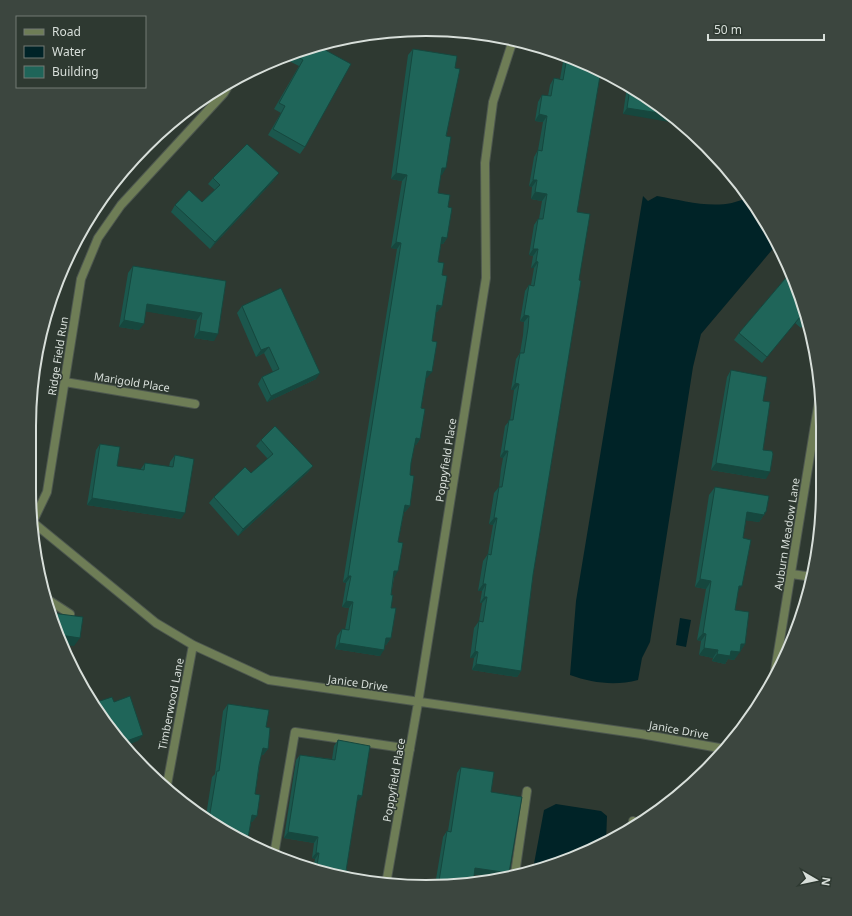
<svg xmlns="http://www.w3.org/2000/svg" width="852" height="916" viewBox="0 0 852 916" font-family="'Noto Sans',sans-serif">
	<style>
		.water { fill: #002327 }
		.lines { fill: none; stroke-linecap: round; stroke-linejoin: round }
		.service-casing { stroke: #4d574f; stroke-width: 10 }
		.minor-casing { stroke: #4d574f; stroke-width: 10 }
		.service { stroke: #6e7d56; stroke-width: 8 }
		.minor { stroke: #6e7d56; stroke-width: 8 }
		.wall { fill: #1b574d }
		.shaded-wall { fill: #16473e }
		.building { fill: #1f6559; stroke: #16473e }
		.labels { text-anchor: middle; stroke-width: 3; stroke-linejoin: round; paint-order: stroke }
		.street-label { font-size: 11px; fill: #d8dfda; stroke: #2e3931 }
		.rim { fill: none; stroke: #d8dfda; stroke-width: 2 }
	</style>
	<rect width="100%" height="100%" fill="#2e3931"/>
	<!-- water -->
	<path class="water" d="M643,196L648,201L657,196C687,201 720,212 748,197L770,227L777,244L701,334L693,367L650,642L642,658L638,680C615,686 592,683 570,675L576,601Z
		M680,618L691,620L686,647L676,645Z
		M556,804L601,811L607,816L606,842L578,857L533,869L544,810Z"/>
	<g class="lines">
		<defs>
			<path id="service" d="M47,599L70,614
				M632,828L633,821
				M274,855L295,732L410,749
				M515,874L527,791"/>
			<path id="minor" d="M65,382L195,404
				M35,517L47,492L81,279L98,238L121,205L224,93L232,80
				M35,524L156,623L193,645L269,680L641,734L725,749
				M792,574L812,577
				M774,677L820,394
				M166,790L193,645
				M386,884L418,703L486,278L485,163L493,102L513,40"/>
		</defs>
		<!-- service casing -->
		<use href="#service" class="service-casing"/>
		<!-- minor casing -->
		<use href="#minor" class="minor-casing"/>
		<!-- service -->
		<use href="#service" class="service"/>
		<!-- minor -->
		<use href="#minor" class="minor"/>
	</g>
	<!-- wall -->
	<path class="wall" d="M318,46L305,147L300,154L268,135L281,113L274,109L299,66L289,61L294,52L298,50Z
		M413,49L455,68L442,175H440L438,193L448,207L447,238L443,244H441L438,262L442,275V306L437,312H436L427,378H426L421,408L420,439L416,445H414L411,463L410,475V506L405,512H404L398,542L394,578L391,595V638L386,645H385L380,656L335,649L337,636L342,629L345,630L349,608L342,607L346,583L343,582L397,249L391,248L402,181L391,179L408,55Z
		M564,56L567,57L577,212L579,280L533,575L521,671L517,677L472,670L474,658H470L474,628L479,621L482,603H480L482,591H478L483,561L488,554L489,548L493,525L489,524L494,493L499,487L501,469L503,458L500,457L505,426L510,420L511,414L514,390H511L516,359L520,353L523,335L524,322L520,321L525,291L529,285H531L534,268H531L533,256L529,255L534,225L538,219H539L542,201L531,199L532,187L529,186L534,157L538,150L543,122L535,121L538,102L542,95L548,96L550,85L554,78L560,79Z
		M627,86L667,111L623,114Z
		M213,178L274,180L210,249L171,212L175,205L202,202L215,190L208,184Z
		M133,266L226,281L214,341L194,338L197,320L146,311L139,330L119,327L128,273Z
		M790,273L807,320L801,328L795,323L762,363L734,340L739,333Z
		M242,306L316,379L267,402L258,384L262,377L273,372L264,353L256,357L237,313Z
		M731,370L763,401V450L766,479L711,470L727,377Z
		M261,440L313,466L308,472L238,536L209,503L214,497L251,473L268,459L256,446Z
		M100,444L117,466L140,470L145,463L169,467L170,462L175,455L181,519L87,505L96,450Z
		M715,487L766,512L759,522L746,520L743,538L738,591L735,610L745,644L734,660L728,659L725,664L712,661L713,658L699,655L701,641L697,640L706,589L695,587L709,495Z
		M228,704L266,727L268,749L263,755H261L255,794L257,816L252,822H251L247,844L206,816L212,777L215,774L223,711Z
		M338,740L362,796L357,801L346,871L323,873L313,870L315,859L312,858L314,843L284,838L296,760L300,755L332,759L334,746Z
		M461,767L491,792L509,873L507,876L498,878L474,874L473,884L435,885L443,837L447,831H448L457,773Z"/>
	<!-- shaded-wall -->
	<path class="shaded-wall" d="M627,108L672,115L681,124L623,114Z
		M539,114L547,116L543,122L535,121Z
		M442,168H446L442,175L437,174Z
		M279,173L274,180L210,249L215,242Z
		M396,173L407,175L402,181L391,179Z
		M533,180H537L532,187L529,186Z
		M535,192L547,194L542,201L531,199Z
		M442,237L447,238L443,244L438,243Z
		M396,242L401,243L397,249L391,248Z
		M533,249H538L533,256L529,255Z
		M536,261L538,262L534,268H531Z
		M147,304L202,313L197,320L143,311Z
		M437,305L442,306L437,312L432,311Z
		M524,315L529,316L524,322L520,321Z
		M124,320L144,324L139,330L119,327Z
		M199,331L218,334L214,341L194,338Z
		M269,347L264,353L256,357L261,350Z
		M427,371L432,372L427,378H422Z
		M320,373L316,379L267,402L271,396Z
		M515,383L519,384L514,390H511Z
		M416,438L420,439L416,445L411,444Z
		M504,451H508L503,458L500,457Z
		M716,463L770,472L766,479L711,470Z
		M313,466L308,472L238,536L243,529Z
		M92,498L185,513L181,519L87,505Z
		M405,505L410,506L405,512H400Z
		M747,512H766L759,522L742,520Z
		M494,518H497L493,525L489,524Z
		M394,571H398L394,578L390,577Z
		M348,576H351L346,583L343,582Z
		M700,579L711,581L706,589L695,587Z
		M483,584H486L482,591H478Z
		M739,586H742L736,593Z
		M484,597H487L482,603H480Z
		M346,601L353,602L349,608L342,607Z
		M703,633L706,634L701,641L697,640Z
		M60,635L80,638L74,646L63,645Z
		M386,638H391L386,645L382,644Z
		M339,643L384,650L380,656L335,649Z
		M741,644H745L740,652Z
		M704,648L718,650L713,658L699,655Z
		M475,651L478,652L474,658H470Z
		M731,651L740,652L734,660L728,659L725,664L712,661L717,654Z
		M476,664L521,671L517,677L472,670Z
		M143,735L138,741L125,746L121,743Z
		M263,748L268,749L263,755L258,754Z
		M358,795L362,796L358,801H354Z
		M252,815L257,816L252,822H247Z
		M288,832L318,837L314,843L284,838Z
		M316,853H319L315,859L312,858Z
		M475,868L509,873L507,876L498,878L471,874Z
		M439,881H443L440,885H436Z"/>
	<!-- building -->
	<path class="building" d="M318,46L351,64L305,147L273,129L285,106L279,103L303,60L294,54L295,52L298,50Z
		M413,49L457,56L455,68L460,69L446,136L451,137L446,168H442L438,193L450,195L448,207L452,208L447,238L442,237L438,262L444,263L442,275L447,276L442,306L437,305L432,341L437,342L432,372L427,371L421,408L425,409L420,439L416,438L411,463L410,475L414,476L410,506L405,505L398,542L403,543L398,571H394L391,595H393L391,608H396L391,638H386L384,650L339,643L342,629L349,630L353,602L346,601L351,576H348L401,243L396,242L407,175L396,173Z
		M567,57L601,70L577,212L590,214L579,280L581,281L533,575L521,671L476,664L478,652L475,651L479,621L483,622L487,597H484L486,584H483L488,554L491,555L493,542L497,518H494L499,487H502L508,451H504L509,420H513L515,407L519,384L515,383L520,353H524L528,328L529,316L524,315L529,285L534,286L538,262L536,261L538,249H533L538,219H543L547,194L535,192L537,180H533L538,150L542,151L547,116L539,114L542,95L551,96L554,78L563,80Z
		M630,88L667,111L672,115L627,108Z
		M247,144L279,173L215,242L175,205L189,190L202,202L220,185L213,178Z
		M133,266L226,281L218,334L199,331L202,313L147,304L144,324L124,320Z
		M790,273L802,298L807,319L805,321L800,317L767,357L739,333Z
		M281,288L320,373L271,396L262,377L279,369L269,347L261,350L242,306Z
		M731,370L767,377L763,401L770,402L763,450L772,451L773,454L770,472L716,463Z
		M275,426L313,466L243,529L214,497L245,467L251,473L273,454L261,440Z
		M100,444L120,447L117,466L144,470L145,463L173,467L175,455L194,459L185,513L92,498Z
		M715,487L769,496L766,512H765L764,515L747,512L743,538L751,540L742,586H739L735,610L749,612L745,644H741L740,652L731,651L730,656L717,654L718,650L704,648L706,634L703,633L711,581L700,579Z
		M52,613L83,617L80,638L60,635Z
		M130,696L143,735L121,743L111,731L94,703L112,697L114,702Z
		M228,704L269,710L266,727L270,728L268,749L263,748L259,765L255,794L260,795L257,816L252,815L247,844L209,819L217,771H219Z
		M338,740L370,746L362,796L358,795L346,871H349L348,878L323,873L316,871L319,853H316L318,837L288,832L300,755L335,760Z
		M461,767L494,772L491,792L522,797L509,873L475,868L473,884L442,885L443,881H439L447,831L451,832Z"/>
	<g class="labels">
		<!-- street labels -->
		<g class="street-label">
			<text transform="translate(58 356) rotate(-81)" y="4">Ridge Field Run</text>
			<text transform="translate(132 382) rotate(9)" y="4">Marigold Place</text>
			<text transform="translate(446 460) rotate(-81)" y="4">Poppyfield Place</text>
			<text transform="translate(787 534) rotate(-81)" y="4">Auburn Meadow Lane</text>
			<text transform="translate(358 683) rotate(8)" y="4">Janice Drive</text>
			<text transform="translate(171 704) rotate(-79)" y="4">Timberwood Lane</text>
			<text transform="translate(679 730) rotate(10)" y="4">Janice Drive</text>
			<text transform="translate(394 780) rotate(-80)" y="4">Poppyfield Place</text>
		</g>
	</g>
	<!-- crop -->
	<path d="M0 0H852V916H0ZM426 36H426A390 390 0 0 1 816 426V490A390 390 0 0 1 426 880H426A390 390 0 0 1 36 490V426A390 390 0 0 1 426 36Z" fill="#3c463f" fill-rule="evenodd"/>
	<path class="rim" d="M426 36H426A390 390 0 0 1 816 426V490A390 390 0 0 1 426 880H426A390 390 0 0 1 36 490V426A390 390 0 0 1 426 36Z"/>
	<!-- legend -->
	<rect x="16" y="16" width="130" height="72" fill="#2e3931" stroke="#727b75"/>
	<rect x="24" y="29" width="20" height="6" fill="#6e7d56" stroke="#727b75"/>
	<text x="52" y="36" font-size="12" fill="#d8dfda">Road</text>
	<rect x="24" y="46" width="20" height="12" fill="#002327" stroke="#727b75"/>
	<text x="52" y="56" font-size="12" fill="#d8dfda">Water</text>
	<rect x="24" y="66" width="20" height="12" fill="#1f6559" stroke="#727b75"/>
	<text x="52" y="76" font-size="12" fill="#d8dfda">Building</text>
	<!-- north arrow -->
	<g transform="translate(816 880) rotate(99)" stroke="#2e3931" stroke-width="3" paint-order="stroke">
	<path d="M0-3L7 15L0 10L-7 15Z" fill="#d8dfda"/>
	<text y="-6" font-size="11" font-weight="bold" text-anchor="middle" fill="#d8dfda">N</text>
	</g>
	<!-- scale -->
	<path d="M708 34v6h116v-6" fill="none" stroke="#d8dfda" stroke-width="2"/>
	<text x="714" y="34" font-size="12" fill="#d8dfda" stroke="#2e3931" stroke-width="3" paint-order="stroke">50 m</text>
</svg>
